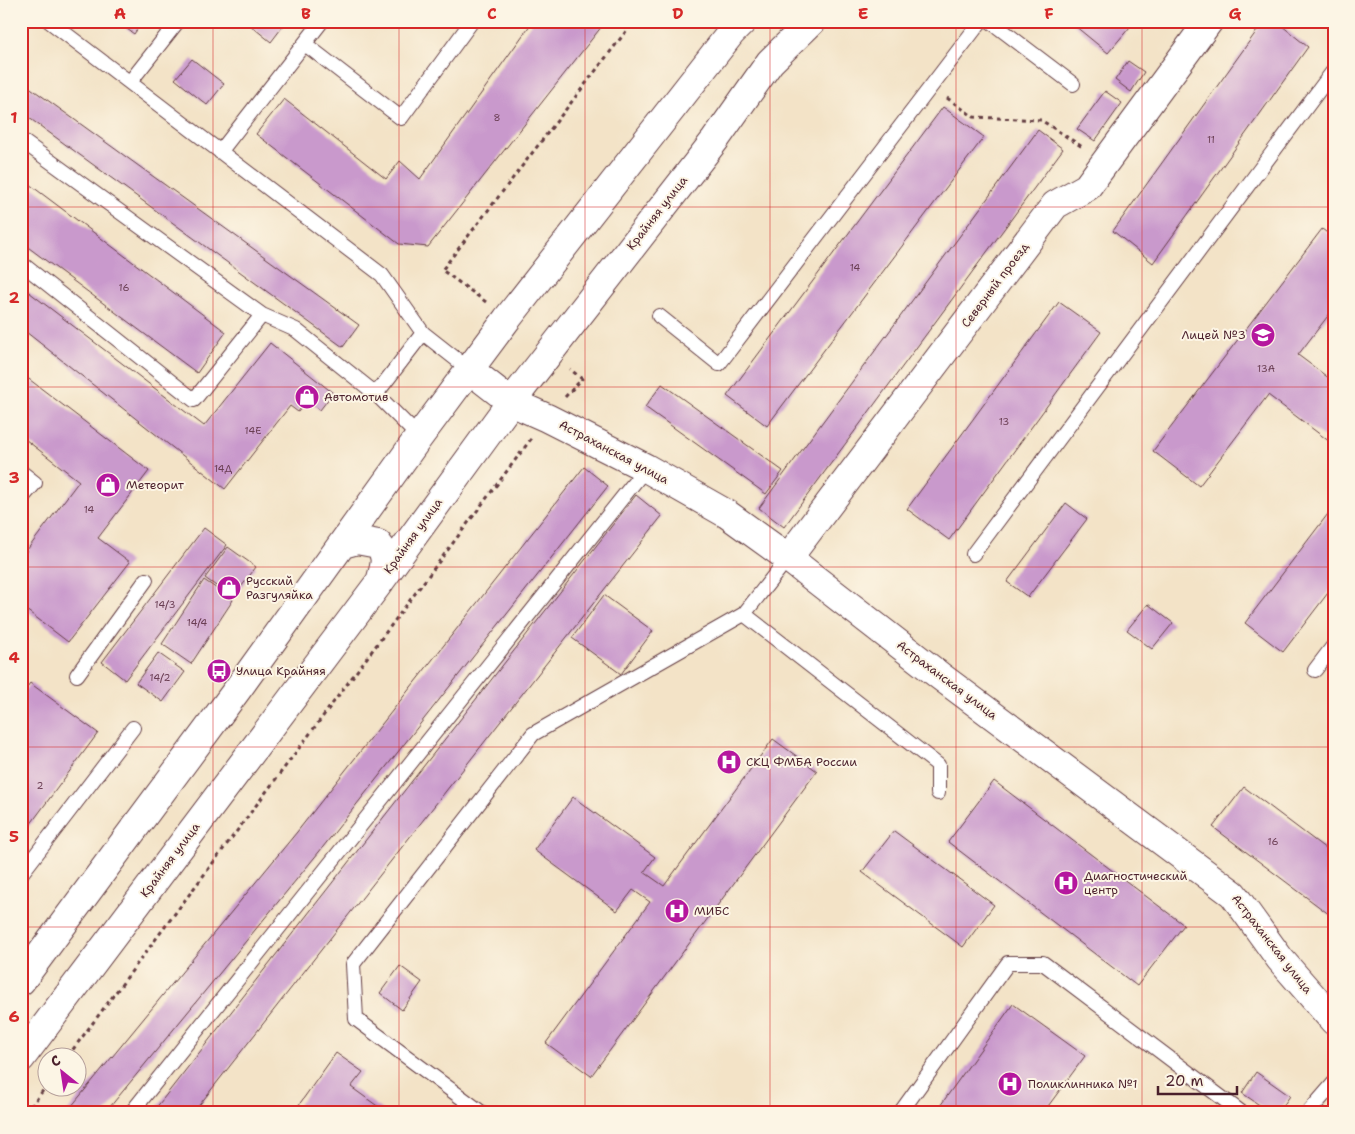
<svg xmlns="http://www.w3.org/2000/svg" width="1355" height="1134" viewBox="0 0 1355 1134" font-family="'Shantell Sans',sans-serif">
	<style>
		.building { fill: #c999cc }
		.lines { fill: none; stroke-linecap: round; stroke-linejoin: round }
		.lane-casing { stroke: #633c42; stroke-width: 16 }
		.street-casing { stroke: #633c42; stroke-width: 30 }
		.primary-casing { stroke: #633c42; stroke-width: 30 }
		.path { stroke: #633c42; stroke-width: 3; stroke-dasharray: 4 4; stroke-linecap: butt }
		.lane { stroke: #fff; stroke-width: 14 }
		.street { stroke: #fff; stroke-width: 28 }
		.primary { stroke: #fff; stroke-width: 28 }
		.grid { fill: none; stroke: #d62828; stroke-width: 1; stroke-opacity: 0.55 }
		.labels { text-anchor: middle; stroke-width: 4; stroke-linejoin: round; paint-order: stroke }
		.number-label { font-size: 10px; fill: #6a3e53 }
		.street-label { font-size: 12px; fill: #4a1f2b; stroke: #fcf5e5 }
		.poi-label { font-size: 12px; fill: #4a1f2b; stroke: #fcf5e5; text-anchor: start }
		.neatline { fill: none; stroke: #d62828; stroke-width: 2 }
		.grid-label { font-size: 16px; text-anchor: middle; font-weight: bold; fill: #d62828 }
	</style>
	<rect width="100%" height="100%" fill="#fcf5e5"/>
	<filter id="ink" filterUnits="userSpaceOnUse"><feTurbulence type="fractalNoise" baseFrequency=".02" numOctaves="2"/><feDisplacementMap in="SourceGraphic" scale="10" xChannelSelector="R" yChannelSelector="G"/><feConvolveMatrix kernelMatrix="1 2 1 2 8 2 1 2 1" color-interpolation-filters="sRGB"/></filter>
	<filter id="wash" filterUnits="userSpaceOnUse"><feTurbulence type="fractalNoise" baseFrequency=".0096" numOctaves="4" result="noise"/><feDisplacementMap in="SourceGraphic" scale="20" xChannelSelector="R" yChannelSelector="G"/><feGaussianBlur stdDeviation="1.12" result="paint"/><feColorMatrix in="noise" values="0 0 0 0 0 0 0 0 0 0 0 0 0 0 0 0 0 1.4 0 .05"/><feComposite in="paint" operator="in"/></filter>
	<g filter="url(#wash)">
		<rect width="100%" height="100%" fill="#f3e3c7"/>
		<g id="blocks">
			<!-- building -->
			<path class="building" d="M116,21H143L134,34Z
				M245,21H287L271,42Z
				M533,21H606L428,247L399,244L256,134L284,99L386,179L400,161L420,179Z
				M1069,21H1135L1108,53Z
				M1264,21H1276L1308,47L1153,263L1113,231Z
				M192,59L224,84L207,105L175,79Z
				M1128,61L1144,72L1131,92L1115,80Z
				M21,81L359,325L343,347L21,112Z
				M1105,91L1122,103L1095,141L1077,129Z
				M943,107L984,137L767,426L727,396Z
				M1038,130L1063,149L784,527L759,508Z
				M21,178L226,332L197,373L21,242Z
				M1322,229L1334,238V308L1298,355L1334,382V445L1268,395L1199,486L1153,451Z
				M21,286L204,426L270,343L333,393L320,410L307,400L298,412L290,406L225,489L21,328Z
				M1059,302L1101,332L949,540L907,509Z
				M21,373L149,471L98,538L130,562L68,642L21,606V558L79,481L21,436Z
				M662,384L783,471L766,494L645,407Z
				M584,467L608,486L319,852L105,1113H66L297,832Z
				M636,495L662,516L193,1113H152Z
				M1066,503L1087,519L1028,597L1007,582Z
				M1334,506V585L1283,652L1245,623Z
				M204,528L227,545L125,680L102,662Z
				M228,547L256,567L233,598L205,578Z
				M204,580L233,600L191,664L162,644Z
				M604,595L653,631L621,674L572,638Z
				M1148,604L1173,623L1152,649L1127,630Z
				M158,653L185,672L163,702L136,683Z
				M30,683L98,733L21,837V695Z
				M773,739L817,771L591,1076L546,1043L650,902L633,890L617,911L534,850L573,797L655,857L644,872L664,886Z
				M994,781L1184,925L1137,986L948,842Z
				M1244,787L1334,855V918L1213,827Z
				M894,831L994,905L963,947L862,872Z
				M400,966L422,982L402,1010L380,993Z
				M1013,1004L1085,1056L1043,1113H935Z
				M336,1053L363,1072L351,1087L387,1113H293Z
				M1256,1072L1290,1096L1278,1113H1271L1242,1093Z
				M1163,1107L1170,1113H1159Z"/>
		</g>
	</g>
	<g filter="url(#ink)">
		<use href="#blocks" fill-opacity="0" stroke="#633c42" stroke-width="1"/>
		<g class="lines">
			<defs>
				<path id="lane" d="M49,21L382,275L423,333L470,370
					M990,21L1073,84
					M305,44L401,118L472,21
					M130,82L178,21
					M21,140L262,315L296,330L376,394
					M220,152L322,21
					M21,263L194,400L262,315
					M659,316L719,364L981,21
					M419,437L376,394L423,333
					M21,472L35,483L21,499
					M973,554L1334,70
					M744,614L788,558
					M1315,670L1334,645
					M77,675L146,580
					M21,874L133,728
					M131,1113L646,468
					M482,1113L356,1019L353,964L533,734L744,614L938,765V793
					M900,1113L1008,963H1043L1242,1113
					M1308,1113L1334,1083"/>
				<path id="street" d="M511,402L547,418L646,468L727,514L788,558L940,676L1233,894L1280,959L1334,1021
					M788,558L1055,205L1087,187L1209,21"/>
				<path id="primary" d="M470,370L511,402
					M343,544L357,540L378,544C389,557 384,567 380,582
					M21,981L237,690L419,437L507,319L731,33L743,21
					M21,1058L379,583L511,402L715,140L770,62L812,21"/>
			</defs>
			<!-- lane casing -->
			<use href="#lane" class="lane-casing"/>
			<!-- street casing -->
			<use href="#street" class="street-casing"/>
			<!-- primary casing -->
			<use href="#primary" class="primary-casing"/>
			<!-- path -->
			<path class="path" d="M947,98L974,117L1041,120L1084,148
				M486,302L442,270L634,21
				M565,397L582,379L570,369
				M68,1056L531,439
				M26,1113L48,1084"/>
			<!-- lane -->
			<use href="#lane" class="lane"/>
			<!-- street -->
			<use href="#street" class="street"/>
			<!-- primary -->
			<use href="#primary" class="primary"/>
		</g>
	</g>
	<!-- grid -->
	<path class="grid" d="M213,21V1113M399,21V1113M585,21V1113M770,21V1113M956,21V1113M1142,21V1113M21,207H1334M21,387H1334M21,567H1334M21,747H1334M21,927H1334"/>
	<!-- icons -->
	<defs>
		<symbol id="school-disc" viewBox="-11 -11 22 22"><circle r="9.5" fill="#b5179e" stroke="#fcf5e5"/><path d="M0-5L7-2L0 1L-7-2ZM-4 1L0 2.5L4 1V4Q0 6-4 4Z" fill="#fff"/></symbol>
		<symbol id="shop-disc" viewBox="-11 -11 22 22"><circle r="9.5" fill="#b5179e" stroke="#fcf5e5"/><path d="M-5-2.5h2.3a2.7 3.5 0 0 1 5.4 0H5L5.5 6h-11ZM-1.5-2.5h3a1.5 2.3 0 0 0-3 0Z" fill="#fff"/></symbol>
		<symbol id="bus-disc" viewBox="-11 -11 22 22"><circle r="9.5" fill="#b5179e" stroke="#fcf5e5"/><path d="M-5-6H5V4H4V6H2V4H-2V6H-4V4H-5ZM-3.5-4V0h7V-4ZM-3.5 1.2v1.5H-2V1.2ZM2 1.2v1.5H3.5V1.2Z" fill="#fff"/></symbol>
		<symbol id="hospital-disc" viewBox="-11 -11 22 22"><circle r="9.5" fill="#b5179e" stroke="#fcf5e5"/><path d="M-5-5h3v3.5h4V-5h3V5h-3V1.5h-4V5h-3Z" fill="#fff"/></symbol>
	</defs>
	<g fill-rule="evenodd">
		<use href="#school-disc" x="1249" y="321" width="28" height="28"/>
		<use href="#shop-disc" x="293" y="383" width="28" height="28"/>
		<use href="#shop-disc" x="94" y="471" width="28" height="28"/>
		<use href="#shop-disc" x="215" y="574" width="28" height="28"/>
		<use href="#bus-disc" x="205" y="657" width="28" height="28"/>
		<use href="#hospital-disc" x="715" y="748" width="28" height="28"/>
		<use href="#hospital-disc" x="1052" y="869" width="28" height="28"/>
		<use href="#hospital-disc" x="663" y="897" width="28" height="28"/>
		<use href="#hospital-disc" x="996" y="1070" width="28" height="28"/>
	</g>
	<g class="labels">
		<!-- number labels -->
		<g class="number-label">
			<text x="497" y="121">8</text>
			<text x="1211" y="143">11</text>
			<text x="855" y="271">14</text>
			<text x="124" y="291">16</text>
			<text x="1266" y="372">13А</text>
			<text x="1004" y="425">13</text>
			<text x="253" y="434">14Е</text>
			<text x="223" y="472">14Д</text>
			<text x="89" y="513">14</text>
			<text x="165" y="608">14/3</text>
			<text x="197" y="626">14/4</text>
			<text x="160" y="681">14/2</text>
			<text x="40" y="789">2</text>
			<text x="1273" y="845">16</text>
		</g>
		<!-- street labels -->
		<g class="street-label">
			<text transform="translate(657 213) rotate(-52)" y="4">Крайняя улица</text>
			<text transform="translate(995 285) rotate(-53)" y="4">Северный проезд</text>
			<text transform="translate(614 452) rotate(28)" y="4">Астраханская улица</text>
			<text transform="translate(413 536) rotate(-54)" y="4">Крайняя улица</text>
			<text transform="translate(947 680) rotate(37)" y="4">Астраханская улица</text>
			<text transform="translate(170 860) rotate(-53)" y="4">Крайняя улица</text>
			<text transform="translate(1272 944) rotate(52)" y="4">Астраханская улица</text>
		</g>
		<!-- poi labels -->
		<g class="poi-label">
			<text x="1246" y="339" text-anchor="end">Лицей №3</text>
			<text x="324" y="401">Автомотив</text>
			<text x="126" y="489">Метеорит</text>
			<text x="246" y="585">Русский<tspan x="246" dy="14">Разгуляйка</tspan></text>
			<text x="236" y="675">Улица Крайняя</text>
			<text x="746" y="766">СКЦ ФМБА России</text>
			<text x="1084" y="880">Диагностический<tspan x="1084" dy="14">центр</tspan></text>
			<text x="694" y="915">МИБС</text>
			<text x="1028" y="1088">Поликлинника №1</text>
		</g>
	</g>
	<!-- margin -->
	<rect width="1355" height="1134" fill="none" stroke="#fcf5e5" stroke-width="55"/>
	<!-- north arrow -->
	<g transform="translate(62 1072) rotate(330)"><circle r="24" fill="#fcf5e5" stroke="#b59f9b"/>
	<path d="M0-4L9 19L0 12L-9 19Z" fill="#b5179e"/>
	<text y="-8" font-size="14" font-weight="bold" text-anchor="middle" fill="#4a1f2b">С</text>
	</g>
	<!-- scale -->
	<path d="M1158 1086v8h79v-8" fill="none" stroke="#4a1f2b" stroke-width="2.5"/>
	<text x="1165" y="1086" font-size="15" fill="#4a1f2b" stroke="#fcf5e5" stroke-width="4" paint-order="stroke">20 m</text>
	<rect x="28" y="28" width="1300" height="1078" class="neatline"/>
	<g class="grid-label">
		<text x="120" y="19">A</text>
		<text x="306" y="19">B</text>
		<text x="492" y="19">C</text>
		<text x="678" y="19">D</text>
		<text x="863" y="19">E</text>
		<text x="1049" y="19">F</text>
		<text x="1235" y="19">G</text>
		<text x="14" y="123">1</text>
		<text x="14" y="303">2</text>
		<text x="14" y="483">3</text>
		<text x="14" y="663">4</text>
		<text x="14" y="842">5</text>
		<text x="14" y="1022">6</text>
	</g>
</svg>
